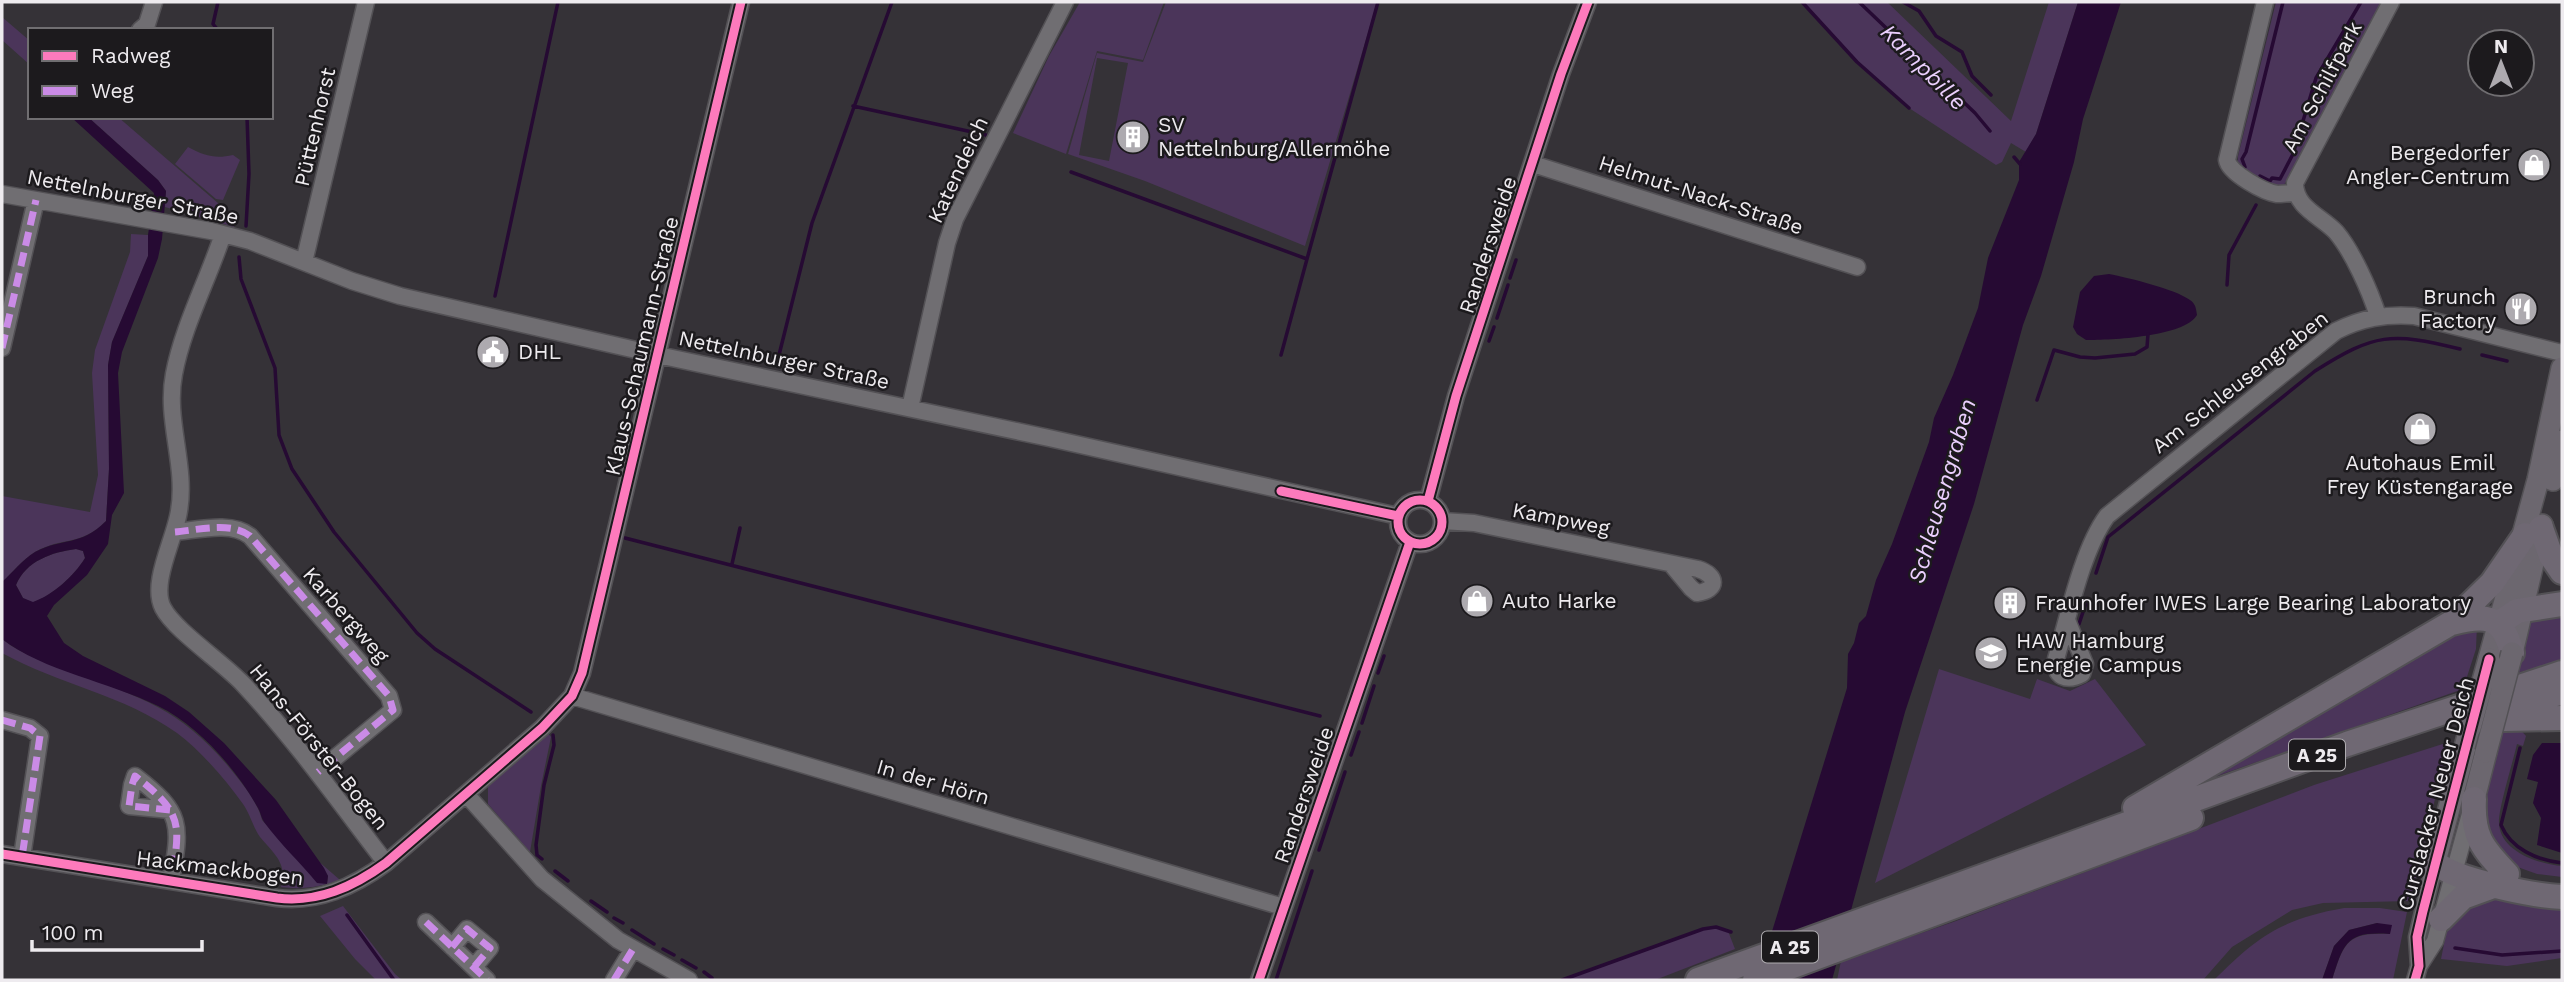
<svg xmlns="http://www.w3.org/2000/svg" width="2564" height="982" viewBox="0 0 2564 982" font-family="'Work Sans',sans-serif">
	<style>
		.green { fill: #4b355a; fill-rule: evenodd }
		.water { fill: #260a33; fill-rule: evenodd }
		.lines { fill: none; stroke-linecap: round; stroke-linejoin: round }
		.stream { stroke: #260a33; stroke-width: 3.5 }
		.minor-casing { stroke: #535155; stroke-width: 19 }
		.major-casing { stroke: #535155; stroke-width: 24 }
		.highway-casing { stroke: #535155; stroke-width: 28 }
		.minor { stroke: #706e72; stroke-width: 16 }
		.major { stroke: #6c676f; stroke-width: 21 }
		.highway { stroke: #6f6873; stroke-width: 24 }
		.major-bridge-casing { stroke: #535155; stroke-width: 24; stroke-linecap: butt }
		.major-bridge { stroke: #6c676f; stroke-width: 21 }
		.quiet { stroke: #ca8be6; stroke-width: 7; stroke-dasharray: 14 7; stroke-linecap: butt }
		.cycleway-casing { stroke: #1c1a1d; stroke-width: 13 }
		.cycleway { stroke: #fd7abc; stroke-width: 9 }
		.labels { text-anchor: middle; stroke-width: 5; stroke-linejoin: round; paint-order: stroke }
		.shield { fill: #1c1a1d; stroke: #afacb0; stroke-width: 2 }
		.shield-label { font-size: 19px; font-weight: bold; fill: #eeebef }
		.street-label { font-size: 21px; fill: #eeebef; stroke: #1c1a1d }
		.poi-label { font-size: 21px; fill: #eeebef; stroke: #1c1a1d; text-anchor: start }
		.water-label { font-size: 23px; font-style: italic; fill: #ebcffe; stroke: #1c1a1d }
	</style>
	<rect width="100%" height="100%" fill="#353237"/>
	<!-- green -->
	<path class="green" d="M1080,2H1164L1143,60L1097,51L1066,154L1013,133L1049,56Z
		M1166,2H1377L1305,246L1145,181L1068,154L1097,53L1143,62ZM1097,58L1128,63L1109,161L1079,155Z
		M1802,2H1887L2011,121L2049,2H2078L2036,134L2026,152L2011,143L2002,162L1996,165L1909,108L1857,62Z
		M2276,2H2384L2284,185L2275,188L2237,169L2238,156Z
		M2,17L30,41V65L2,40Z
		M88,117H118L233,216L234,227L165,207L166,191L158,180Z
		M188,147C205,156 215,159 233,155L240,160L223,200L216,199L175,164Z
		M131,234L148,235V256L112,342L108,365L109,469L106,521C80,547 63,536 35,552C23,559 12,573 2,582V496L90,512L98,475L92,373L95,350L130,252Z
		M76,549L83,551L85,558C74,576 53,595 32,603L23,598L16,585C26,561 52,552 76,549Z
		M2562,611V660L2517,673L2531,615Z
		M2477,624L2476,649L2463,689L2186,787L2463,626Z
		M2,639C23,656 49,663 74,673C141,697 181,710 228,766C240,781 257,800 262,820L303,865L327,884L328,876L317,860L340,880C320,887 302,890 281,887C288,863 274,854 260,837C253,827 250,814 243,804C225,779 201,751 177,733C124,695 58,684 2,653Z
		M1939,669L2030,699L2037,679L2070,691L2095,679L2146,745L1875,883Z
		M2517,726L2526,736L2523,746L2517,744C2513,762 2498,809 2499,824C2501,852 2539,864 2562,866V877L2537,874L2512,865L2499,856L2479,806L2500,730Z
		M547,732L551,737L541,786L530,852L488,804V783Z
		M2449,742L2410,901L2323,903L2292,910L2232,947L2203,980H1837L1841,961L1956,921L2314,785Z
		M2485,895L2562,904V958L2507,966L2441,959L2448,924Z
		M343,906L395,974L402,980H376L355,959L320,916Z
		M2344,908H2380L2407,912L2393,980H2332C2344,942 2347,932 2390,934L2377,923L2349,930L2334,946L2322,980H2214C2258,936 2282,919 2344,908Z
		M1716,927L1728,931L1735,949L1655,980H1565L1703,929Z"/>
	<!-- water -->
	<path class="water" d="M2078,2H2121L2083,119L2074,162L2041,276L2023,325L1974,504L1905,712L1832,980H1757L1847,688L1848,654L1854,643L1859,623L1866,616L1876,580L1892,544L1929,442L1934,418L1953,375L1978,308L1988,258L2019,180V162L2036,134Z
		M71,117H88L158,180L166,191L162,239L158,258L122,352L118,373L124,493L112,515L108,544L87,575L54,605L47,616L64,643L83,656L165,696L189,712L224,743L276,800L324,868L328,876L327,884L317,883C300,862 280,844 264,822C261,818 261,813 258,808C236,769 199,726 158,706C110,682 43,671 2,639V582C12,573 23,559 35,552C63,537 80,547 106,521L109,469L108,365L112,342L148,256V235L154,193ZM76,549L83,551L85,558C74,576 53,595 33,602L23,598L16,585C26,561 52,552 76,549Z
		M2109,274C2129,278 2175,289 2190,300C2196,304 2196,309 2197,315C2184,337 2111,340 2086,340L2077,334L2073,327L2080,292L2094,276Z
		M2542,743H2562V853L2537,845L2541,818L2533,803L2538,782L2527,779L2533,755Z
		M2377,923L2392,925L2390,934C2347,931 2344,942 2332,980H2322L2334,946L2349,930Z"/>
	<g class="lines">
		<!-- stream -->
		<path class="stream" d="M218,2L213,24L218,30
			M1802,2L1857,62L1909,108
			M1859,2L1975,113L1990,131
			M1903,2L1919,11L1936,36L1962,52L1972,76L1991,95
			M853,106L986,135
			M2014,157L2020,164
			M2245,167L2242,159L2246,152L2283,2
			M1071,172L1307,259L1281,355
			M2260,176L2270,181L2272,178L2280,179L2293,154L2316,78L2361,2
			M246,226L249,174L247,117
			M239,257L241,279L275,368L279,435L292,469L334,532L417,633L435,649L531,712
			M1307,259L1378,2
			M1510,278L1516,260
			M2227,285L2229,255L2256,205
			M495,296L558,2
			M1497,318L1508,285
			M1489,341L1494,327
			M2482,355L2507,361
			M778,359L812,223L892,2
			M2037,400L2054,350L2080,357L2095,358L2135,354L2147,347L2148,334
			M625,538L1320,716
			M732,564L740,528
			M2096,573L2108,537L2315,371C2375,333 2391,332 2460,349
			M2079,624L2086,603
			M1378,673L1384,656
			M1362,723L1374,686
			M2520,748L2501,825C2511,849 2537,860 2562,863
			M1351,755L1359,732
			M1319,850L1345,772
			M542,859L537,855L536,845L544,785L554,745L553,735
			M555,871L568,881
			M591,901L607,912
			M347,915L394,980
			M614,918L623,923
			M632,930L654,944
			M2455,948L2502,955L2562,951
			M663,949L674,955
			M682,960L696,968
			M704,972L712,978
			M1276,980L1312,871
			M1562,980L1703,929L1716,927L1731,932"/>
		<defs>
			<path id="minor" d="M2265,2L2227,160C2229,173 2264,192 2277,194C2283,194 2289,193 2295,193
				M140,30L147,24L154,2
				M1533,164L1857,267
				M2,194L211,231L250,241L352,281L400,296L658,355L1049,438L1398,516
				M223,234C208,280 183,326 174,374C165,420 187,465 179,511C175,539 150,583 163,608C175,631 224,663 244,685C296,741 340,803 386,863
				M304,262L366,2
				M2378,316C2370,291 2353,252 2336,232C2321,216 2295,208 2295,183L2391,2
				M2,348L36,200
				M910,408L947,243L955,219L1065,2
				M1398 522a22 22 0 1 1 44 0a22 22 0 1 1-44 0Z
				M1428,501L1456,396L1561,74L1588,2
				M1442,521L1474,523L1698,569C1717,575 1719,590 1697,593L1691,588L1671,564
				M175,532C198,530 231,521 250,536L389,696L393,710L318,772
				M2067,620L2085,664L2082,674C2067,682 2053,677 2056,659C2068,618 2082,550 2107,516L2336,331C2362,318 2385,314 2414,316L2562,353
				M572,696L1283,907
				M2,720L30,728L40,736L22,857
				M466,794L542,879L618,940L689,980
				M170,810L129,806L132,785L135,776C183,813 181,824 171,881
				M2,854L277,898C318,903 353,887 386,863L542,728L572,696L582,673L741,2
				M426,922L487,980
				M452,947L467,929L490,948L474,967
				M2419,966L2417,937L2435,862
				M614,980L633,949
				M1259,980L1410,542
				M2415,980L2419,966L2435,941L2470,814"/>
			<path id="major" d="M2553,480L2562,441
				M2512,653L2542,525
				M2489,659L2538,480L2562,368
				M2474,799L2486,752
				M2435,862L2470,728"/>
			<path id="highway" d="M2541,528L2551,556L2562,572
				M2452,623C2485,614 2503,615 2512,653
				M2498,624L2517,611L2562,604
				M2486,715L2562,692
				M2505,719L2562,718
				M2474,799C2472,836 2482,848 2507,874
				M2135,808L2451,623L2492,583L2525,535
				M2435,862C2452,880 2536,896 2562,897
				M2441,919L2463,897L2496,885
				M1698,980L2347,744L2562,673
				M1755,980L2191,818"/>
		</defs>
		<!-- minor casing -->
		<use href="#minor" class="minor-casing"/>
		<!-- major casing -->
		<use href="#major" class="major-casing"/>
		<!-- highway casing -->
		<use href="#highway" class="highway-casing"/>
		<!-- minor -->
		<use href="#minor" class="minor"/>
		<!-- major -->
		<use href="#major" class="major"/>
		<!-- highway -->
		<use href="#highway" class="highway"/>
		<defs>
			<path id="major-bridge" d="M2470,728L2489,659
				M2486,752L2512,653"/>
		</defs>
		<!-- major-bridge casing -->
		<use href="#major-bridge" class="major-bridge-casing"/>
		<!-- major-bridge -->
		<use href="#major-bridge" class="major-bridge"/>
		<!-- quiet -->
		<path class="quiet" d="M2,348L36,200
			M175,532C198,530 231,521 250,536L389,696L393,710L318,772
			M2,720L30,728L40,736L22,857
			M170,810L129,806L132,785L135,776C183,813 181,824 171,881
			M426,922L487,980
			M452,947L467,929L490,948L474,967
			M614,980L633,949"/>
		<defs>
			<path id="cycleway" d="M1281,491L1398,516
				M1398 522a22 22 0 1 1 44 0a22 22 0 1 1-44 0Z
				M1428,501L1456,396L1561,74L1588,2
				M2,854L277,898C318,903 353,887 386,863L542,728L572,696L582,673L741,2
				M1259,980L1410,542
				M2415,980L2419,966L2417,937L2423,911L2489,659"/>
		</defs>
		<!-- cycleway casing -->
		<use href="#cycleway" class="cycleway-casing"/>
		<!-- cycleway -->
		<use href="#cycleway" class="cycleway"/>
	</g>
	<!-- icons -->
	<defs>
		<symbol id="building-disc" viewBox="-11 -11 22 22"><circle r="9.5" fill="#adaaaf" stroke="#1c1a1d"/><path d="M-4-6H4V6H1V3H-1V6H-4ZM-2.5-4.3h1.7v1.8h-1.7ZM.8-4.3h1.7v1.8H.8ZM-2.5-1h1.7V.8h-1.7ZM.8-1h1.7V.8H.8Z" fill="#fff"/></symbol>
		<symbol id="shop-disc" viewBox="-11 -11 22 22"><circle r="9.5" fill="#adaaaf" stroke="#1c1a1d"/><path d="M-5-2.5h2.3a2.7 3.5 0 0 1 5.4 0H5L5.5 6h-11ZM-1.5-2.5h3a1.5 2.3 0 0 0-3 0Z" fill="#fff"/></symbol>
		<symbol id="restaurant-disc" viewBox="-11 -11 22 22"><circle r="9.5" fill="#adaaaf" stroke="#1c1a1d"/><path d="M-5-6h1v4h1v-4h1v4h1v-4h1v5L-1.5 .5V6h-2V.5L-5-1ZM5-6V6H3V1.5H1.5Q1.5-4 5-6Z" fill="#fff"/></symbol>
		<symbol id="civic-disc" viewBox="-11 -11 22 22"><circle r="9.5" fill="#adaaaf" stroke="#1c1a1d"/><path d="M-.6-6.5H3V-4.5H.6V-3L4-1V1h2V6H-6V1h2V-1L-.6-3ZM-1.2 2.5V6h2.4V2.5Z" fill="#fff"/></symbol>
		<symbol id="university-disc" viewBox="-11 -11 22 22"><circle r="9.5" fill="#adaaaf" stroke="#1c1a1d"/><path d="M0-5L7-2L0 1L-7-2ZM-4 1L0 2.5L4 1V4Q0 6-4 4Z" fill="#fff"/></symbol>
	</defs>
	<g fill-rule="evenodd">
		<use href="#building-disc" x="1114" y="118" width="38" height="38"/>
		<use href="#shop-disc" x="2515" y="146" width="38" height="38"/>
		<use href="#restaurant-disc" x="2502" y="290" width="38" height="38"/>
		<use href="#civic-disc" x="474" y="333" width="38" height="38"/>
		<use href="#shop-disc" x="2401" y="410" width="38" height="38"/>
		<use href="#shop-disc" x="1458" y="582" width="38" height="38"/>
		<use href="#building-disc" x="1991" y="584" width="38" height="38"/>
		<use href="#university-disc" x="1972" y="634" width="38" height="38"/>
	</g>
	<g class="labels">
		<!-- shield labels -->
		<g class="shield">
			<rect x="2289" y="739.5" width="56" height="31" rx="5"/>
			<rect x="1762" y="931.5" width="56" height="31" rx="5"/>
		</g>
		<g class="shield-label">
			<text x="2317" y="762">A 25</text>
			<text x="1790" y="954">A 25</text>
		</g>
		<!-- street labels -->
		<g class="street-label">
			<text transform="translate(2322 87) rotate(-62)" y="7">Am Schilfpark</text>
			<text transform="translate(315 127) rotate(-77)" y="7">Püttenhorst</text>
			<text transform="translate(958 170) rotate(-65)" y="7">Katendeich</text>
			<text transform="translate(1701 195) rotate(18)" y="7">Helmut-Nack-Straße</text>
			<text transform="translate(133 197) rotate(11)" y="7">Nettelnburger Straße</text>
			<text transform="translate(1488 245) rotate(-72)" y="7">Randersweide</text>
			<text transform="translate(642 346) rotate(-77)" y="7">Klaus-Schaumann-Straße</text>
			<text transform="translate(784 360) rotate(12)" y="7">Nettelnburger Straße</text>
			<text transform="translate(2240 382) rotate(-38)" y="7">Am Schleusengraben</text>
			<text transform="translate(1561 519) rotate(11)" y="7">Kampweg</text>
			<text transform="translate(346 615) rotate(49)" y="7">Karbergweg</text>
			<text transform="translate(319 747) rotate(51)" y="7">Hans-Förster-Bogen</text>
			<text transform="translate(933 782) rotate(16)" y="7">In der Hörn</text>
			<text transform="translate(2436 794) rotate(-75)" y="7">Curslacker Neuer Deich</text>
			<text transform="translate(1304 795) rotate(-71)" y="7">Randersweide</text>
			<text transform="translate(220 868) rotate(7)" y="7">Hackmackbogen</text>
		</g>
		<!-- poi labels -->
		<g class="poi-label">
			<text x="1158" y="132">SV<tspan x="1158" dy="24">Nettelnburg/Allermöhe</tspan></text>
			<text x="2510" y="160" text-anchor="end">Bergedorfer<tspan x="2510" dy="24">Angler-Centrum</tspan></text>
			<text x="2496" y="304" text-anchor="end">Brunch<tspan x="2496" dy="24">Factory</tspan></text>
			<text x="518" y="359">DHL</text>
			<text x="2420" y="470" text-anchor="middle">Autohaus Emil<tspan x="2420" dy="24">Frey Küstengarage</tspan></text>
			<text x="1502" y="608">Auto Harke</text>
			<text x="2035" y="610">Fraunhofer IWES Large Bearing Laboratory</text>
			<text x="2016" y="648">HAW Hamburg<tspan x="2016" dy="24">Energie Campus</tspan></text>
		</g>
		<!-- water labels -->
		<g class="water-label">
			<text transform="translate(1924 67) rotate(45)" y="8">Kampbille</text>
			<text transform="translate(1942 491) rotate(-74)" y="8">Schleusengraben</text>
		</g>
	</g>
	<!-- border -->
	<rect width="2564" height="982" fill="none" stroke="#eeebef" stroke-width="7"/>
	<!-- legend -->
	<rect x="28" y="28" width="245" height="91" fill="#1c1a1d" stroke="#706e71" stroke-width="2"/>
	<rect x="42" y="51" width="35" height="10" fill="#fd7abc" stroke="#706e71" stroke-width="2"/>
	<text x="91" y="63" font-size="21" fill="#eeebef">Radweg</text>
	<rect x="42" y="86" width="35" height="10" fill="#ca8be6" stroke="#706e71" stroke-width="2"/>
	<text x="91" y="98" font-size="21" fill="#eeebef">Weg</text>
	<!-- north arrow -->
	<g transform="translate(2501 63)"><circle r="33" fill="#1c1a1d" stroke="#706e71" stroke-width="2"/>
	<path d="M0-5L12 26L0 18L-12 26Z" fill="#adaaaf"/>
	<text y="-10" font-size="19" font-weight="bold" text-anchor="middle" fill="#eeebef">N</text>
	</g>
	<!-- scale -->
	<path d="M32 940v10h170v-10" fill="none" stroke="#eeebef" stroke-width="3.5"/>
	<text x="42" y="940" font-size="21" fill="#eeebef" stroke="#1c1a1d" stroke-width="5" paint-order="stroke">100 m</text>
</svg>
